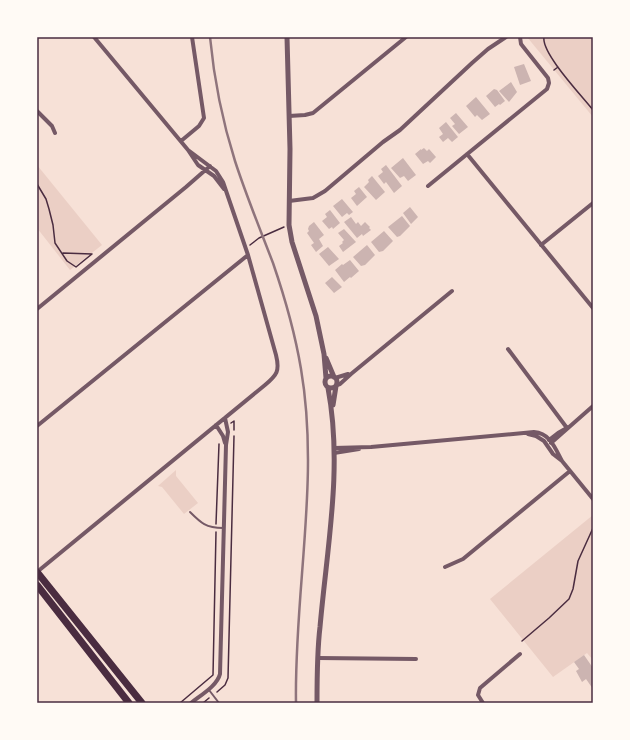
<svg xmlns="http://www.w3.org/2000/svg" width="630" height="740" viewBox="0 0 630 740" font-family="Karla,sans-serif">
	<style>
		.green { fill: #ebcfc5 }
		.building { fill: #ccb4b1 }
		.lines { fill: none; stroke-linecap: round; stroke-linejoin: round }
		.path { stroke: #4a2c40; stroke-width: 1.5 }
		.service { stroke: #755966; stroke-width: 2 }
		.minor { stroke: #755966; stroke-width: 4 }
		.tertiary { stroke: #755966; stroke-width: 5 }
		.trunk { stroke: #4a2c40; stroke-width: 7 }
		.rail { stroke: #8f747c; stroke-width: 2.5 }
		.neatline { fill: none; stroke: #4a2c40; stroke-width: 1.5 }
	</style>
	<rect width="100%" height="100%" fill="#f7e1d7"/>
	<!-- green -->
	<path class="green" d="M527,37H593V117Z
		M37,165L102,245L70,270L37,228Z
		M176,470V476L198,503L184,514L162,487L158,486Z
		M593,515V660L587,653L553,677L490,599Z"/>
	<!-- building -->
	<path class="building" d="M524,64L531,81L520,85L514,67Z
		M511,82L517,92L509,102L499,91Z
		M494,89L497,90L505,101L500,105L499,104L495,107L486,96Z
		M476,97L490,114L482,120L477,115L475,117L466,106Z
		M456,113L468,127L459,134L452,126L455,124L450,118Z
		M446,122L458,137L452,142L448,138L443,142L439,137L443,134L439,128Z
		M424,148L427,151L429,149L436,157L430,163L428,161L423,164L415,154L421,149V150Z
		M403,158L416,175L408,181L404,176L400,178L391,168Z
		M386,165L402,186L394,193L386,182L384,184L378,176L383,172L381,169Z
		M372,176L385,192L376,200L364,187L369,182L368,180Z
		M359,187L367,197L357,206L351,198L356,194L354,191Z
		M342,199L353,212L349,215L347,213L342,217L333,206Z
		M410,207L418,217L411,224L403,213Z
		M330,210L340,223L333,229L332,227L329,229L322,221L327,217L325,214Z
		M402,216L410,226L400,236L397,237L388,227Z
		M351,217L356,224L358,222L361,226L365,222L370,227L369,228L371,230L363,236L362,234L357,238L344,222Z
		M314,222L324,235L319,239L323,246L316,252L311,245L314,243L307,233L309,231L308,229L309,226Z
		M344,229L356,242L343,252L339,246L343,243L342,242L344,240L338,233Z
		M384,231L393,241L383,251L379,252L371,242Z
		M367,245L375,255L365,265L361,266L353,257Z
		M328,247L339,259L329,266L319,254Z
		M350,260L359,271L351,278L350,277L344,282L335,270L342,264L343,265Z
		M332,277L342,287L334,293L325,283Z
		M584,655L593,668V689L586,679L582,682L576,671L579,669L574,662Z"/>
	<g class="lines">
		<!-- path -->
		<path class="path" d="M544,37C541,53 582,96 593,110
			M554,70L558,67
			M37,184L46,199L49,209L53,225L55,243L67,261L76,267L92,254L63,253
			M250,245L259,238L284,227
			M231,423L234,421V430
			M216,524L219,444
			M522,641L549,618L569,599L573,589L578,561L593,528
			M217,692L225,685L228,678L234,436
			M180,703L213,675L216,532
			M203,703L209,698"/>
		<!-- service -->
		<path class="service" d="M190,512C201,523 206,528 223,528
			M209,690L219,703"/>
		<!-- minor -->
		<path class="minor" d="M94,37L188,150L198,165L214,176L224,189
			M37,111L52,126L55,133
			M289,116L305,115L313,113L406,37
			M181,141L199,126L204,118L192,37
			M467,154L593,308
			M428,186L547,89L549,83L548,78L521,44L520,37
			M289,201L313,198L325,191L383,142L400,130L472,63L488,49L506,37
			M541,245L593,203
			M37,309L186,187L210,166
			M508,349L567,428
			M335,378L348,374
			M337,385L340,384L351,374L452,291
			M216,425L223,436L225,443
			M37,426L248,255
			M528,434L536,436L544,441L553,454L562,461L593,499
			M549,440L558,433L565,429
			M551,443L593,406
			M334,448L371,447L534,432C550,433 555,448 562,461
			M334,453L359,449
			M445,567L463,559L570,471
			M37,572L265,385C277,375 280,371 276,355L248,255L223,182L216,171L188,150
			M318,658L416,659
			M191,703C201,695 217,686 220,674L226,445L228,432L225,418
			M483,703L478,695L480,688L520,654"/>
		<!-- tertiary -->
		<path class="tertiary" d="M287,37L290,149L289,225L292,242L316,316L324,354L326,378
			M326,358L334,377
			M325 382a6 6 0 1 1 12 0a6 6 0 1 1-12 0Z
			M333,405L336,386
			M317,703C317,678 317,652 320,627C327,547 343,467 328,388"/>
		<!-- trunk -->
		<path class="trunk" d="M37,572L142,703
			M37,585L129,703"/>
		<!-- rail -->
		<path class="rail" d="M210,37C214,79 222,120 235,161C246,195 260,229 273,263C285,298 295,333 301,369C320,480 294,591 296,703"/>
	</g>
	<!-- border -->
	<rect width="630" height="740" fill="none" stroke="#fffaf5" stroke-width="76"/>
	<rect x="38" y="38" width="554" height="664" class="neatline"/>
</svg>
